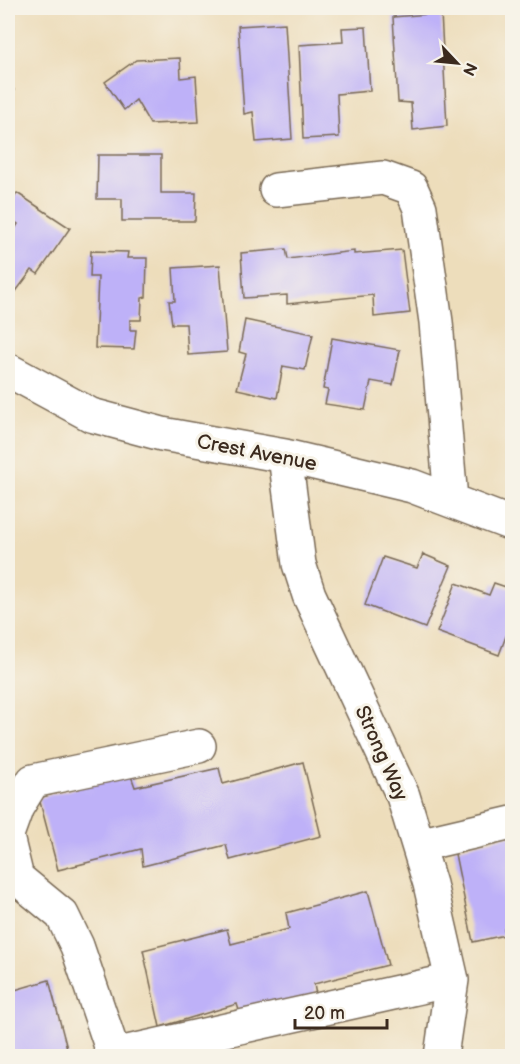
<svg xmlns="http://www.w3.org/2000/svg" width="520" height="1064" viewBox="0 0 520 1064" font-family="'Balsamiq Sans',sans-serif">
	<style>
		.building { fill: #beb1f8 }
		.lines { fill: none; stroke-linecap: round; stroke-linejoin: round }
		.minor-casing { stroke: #796955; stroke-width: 36 }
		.minor { stroke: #fff; stroke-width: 33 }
		.labels { text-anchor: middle; stroke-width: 6; stroke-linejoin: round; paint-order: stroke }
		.street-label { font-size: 20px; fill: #3b2a1e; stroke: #f7f3e8 }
	</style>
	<rect width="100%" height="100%" fill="#f7f3e8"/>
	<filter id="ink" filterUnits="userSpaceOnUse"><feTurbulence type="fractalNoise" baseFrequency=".0167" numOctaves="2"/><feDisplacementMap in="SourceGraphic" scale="12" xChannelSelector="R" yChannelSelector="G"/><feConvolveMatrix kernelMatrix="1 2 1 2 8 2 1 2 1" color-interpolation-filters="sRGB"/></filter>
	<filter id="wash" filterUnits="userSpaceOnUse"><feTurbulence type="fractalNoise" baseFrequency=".008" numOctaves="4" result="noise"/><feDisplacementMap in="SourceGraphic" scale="24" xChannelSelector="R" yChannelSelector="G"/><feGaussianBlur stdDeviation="1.35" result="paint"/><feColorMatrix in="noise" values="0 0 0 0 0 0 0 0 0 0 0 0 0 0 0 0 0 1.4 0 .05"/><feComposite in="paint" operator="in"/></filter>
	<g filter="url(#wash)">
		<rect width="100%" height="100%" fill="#edddbb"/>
		<g id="blocks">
			<!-- building -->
			<path class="building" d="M441,13L447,126L413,130L411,103L398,102L393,17Z
				M285,23L292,139L256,142L253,112L244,114L238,26Z
				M366,27L370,91L337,94L339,137L303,139L299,45L343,42L342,28Z
				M180,58L181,78L196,76L199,122L150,124L136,100L124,110L105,82L136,60Z
				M8,86L14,90L8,101Z
				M98,155H161V193H196L195,221H122V199H97Z
				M17,193L70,228L38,274L32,270L14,294L8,290V240L18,224L8,217V208Z
				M286,249L288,259L354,251V254L402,250L410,313L374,317L373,295L287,304V295L244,298L241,253Z
				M91,251L128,252L127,258H147L146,297L142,298L141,320H130V330H136L134,349L95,348L98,277H90Z
				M220,265L227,352L188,355L186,324H172L169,301H175L173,268Z
				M245,320L313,334L305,370L283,366L277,398L237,389L246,354L239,352Z
				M332,338L400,350L393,385L371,381L365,410L325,404L328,390L323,389Z
				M423,554L451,566L425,628L365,605L383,557L417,568Z
				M456,583L489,595L494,583L512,589V620L499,655L437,632Z
				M303,762L321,836L230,860L226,845L143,866L141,849L58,870L39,798L130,773L135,787L219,768L223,784Z
				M512,835V926L504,929L505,935L473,942L454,849Z
				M368,891L388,965L314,984L317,1001L242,1020L237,1004L160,1027L143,950L227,929L231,944L289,929L286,913Z
				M49,980L69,1056H8V992Z"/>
		</g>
	</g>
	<g filter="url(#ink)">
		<use href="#blocks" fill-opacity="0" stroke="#796955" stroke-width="1.5"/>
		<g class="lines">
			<defs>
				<path id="minor" d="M276,190L383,178L411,188L420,208L436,322L451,500
					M8,370L91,415L162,434L285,456L412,486L512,524
					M285,456L299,564L309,595L403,796L430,884L452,980L441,1056
					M8,832L17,807L33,781L199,746
					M8,841L17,878L62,915L77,946L114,1055
					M418,845L512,823
					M109,1056L452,980"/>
			</defs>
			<!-- minor casing -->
			<use href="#minor" class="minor-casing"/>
			<!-- minor -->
			<use href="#minor" class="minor"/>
		</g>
	</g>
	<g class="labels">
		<!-- street labels -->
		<g class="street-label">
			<text transform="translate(257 452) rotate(11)" y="7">Crest Avenue</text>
			<text transform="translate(382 753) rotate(66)" y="7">Strong Way</text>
		</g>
	</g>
	<!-- margin -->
	<rect width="520" height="1064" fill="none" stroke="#f7f3e8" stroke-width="30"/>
	<!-- north arrow -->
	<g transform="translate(457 63) rotate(116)" stroke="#f7f3e8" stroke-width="4.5" paint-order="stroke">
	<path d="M0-4.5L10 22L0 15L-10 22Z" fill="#3b2a1e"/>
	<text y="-9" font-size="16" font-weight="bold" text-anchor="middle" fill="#3b2a1e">N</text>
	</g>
	<!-- scale -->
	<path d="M295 1019v9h92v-9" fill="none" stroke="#3b2a1e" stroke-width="3"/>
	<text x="304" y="1019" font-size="18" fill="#3b2a1e" stroke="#f7f3e8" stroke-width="4.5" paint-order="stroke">20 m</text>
</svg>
